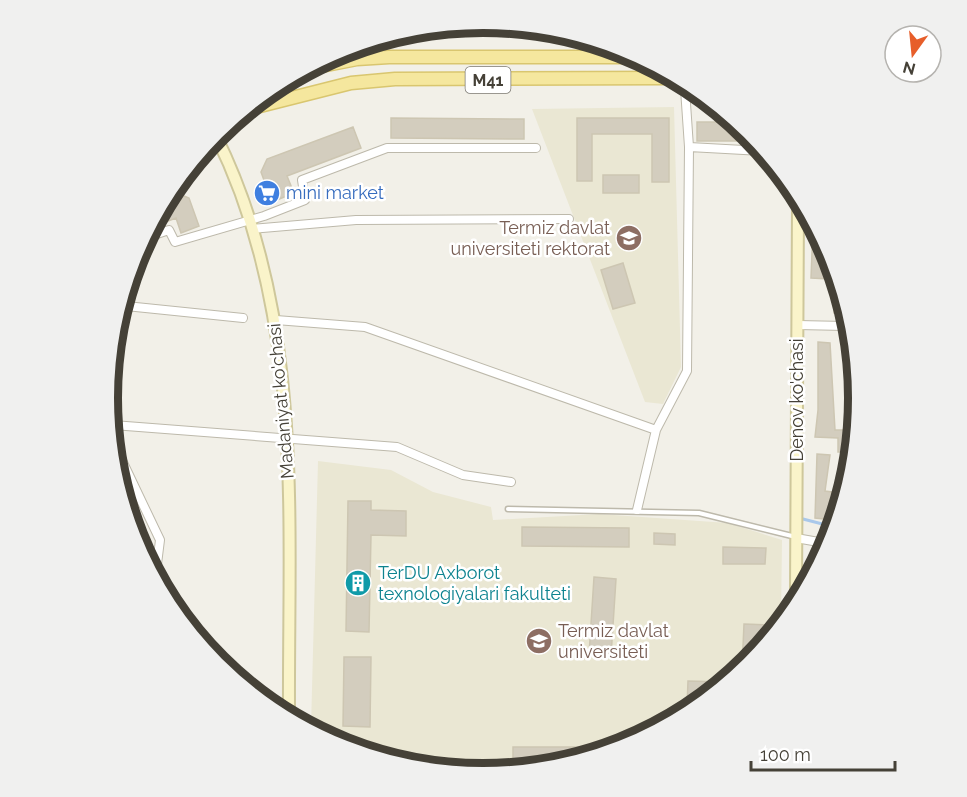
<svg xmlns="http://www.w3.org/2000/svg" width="967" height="797" viewBox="0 0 967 797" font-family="Raleway,sans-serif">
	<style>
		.education { fill: #eae7d3 }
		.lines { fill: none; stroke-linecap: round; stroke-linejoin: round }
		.stream { stroke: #a9c8ea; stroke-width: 3 }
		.building { fill: #d3cdbe; stroke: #cdc6b2; stroke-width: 1.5 }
		.lane-casing { stroke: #bdb9ab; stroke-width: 7 }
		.street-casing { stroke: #bdb9ab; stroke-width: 10 }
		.secondary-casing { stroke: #cec79b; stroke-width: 14 }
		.primary-casing { stroke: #d9c66f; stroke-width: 15 }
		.lane { stroke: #fff; stroke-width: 4 }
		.street { stroke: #fff; stroke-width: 8 }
		.secondary { stroke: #faf4ca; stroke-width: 10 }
		.primary { stroke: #f5e79e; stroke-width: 12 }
		.labels { text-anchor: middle; stroke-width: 5; stroke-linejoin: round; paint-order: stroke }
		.shield { fill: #fff; stroke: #7d7a73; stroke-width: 1.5 }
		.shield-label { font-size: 16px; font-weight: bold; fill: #454137 }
		.shop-label { font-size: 18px; fill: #366cbe; stroke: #fff; text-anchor: start }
		.education-label { font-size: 18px; fill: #785e54; stroke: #fff; text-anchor: end }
		.street-label { font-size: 18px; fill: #454137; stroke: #fff }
		.culture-label { font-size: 18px; fill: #0d838f; stroke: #fff; text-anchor: start }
		.rim { fill: none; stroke: #454137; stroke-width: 8 }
	</style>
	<rect width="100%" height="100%" fill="#f2f0e8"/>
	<!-- education -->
	<path class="education" d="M674,107L681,367L663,404L645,402L532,109Z
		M318,461L391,470L433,492L491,507L493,520L599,514L728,523L782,540L781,617L749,665L627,746L483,774L339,746L311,727Z"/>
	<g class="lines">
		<!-- stream -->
		<path class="stream" d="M803,519L834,527"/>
	</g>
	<!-- building -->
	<path class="building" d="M391,118L524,119V139L391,138Z
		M577,118H669V182H652V134H592V181H577Z
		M697,122H733L750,133L755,141H697Z
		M353,127L361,148L287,176L294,193L272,202L261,172L267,159Z
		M603,175H639V193H603Z
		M177,193L189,198L199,226L181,233L176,218L155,226Z
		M813,228L825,245L824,258L831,259L829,279L811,278Z
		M623,263L635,303L613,309L601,270Z
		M835,290H838L843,313H834Z
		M818,342L830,343L835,430H853L849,452H838V438L815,437L818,410Z
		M817,454L830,455L825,491L832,492L833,520L815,518Z
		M348,501H371V510L406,511V536L371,535L369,632L346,631Z
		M522,527L629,528V547L522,546Z
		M654,533L675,534V545L654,544Z
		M723,547L766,548L765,564H723Z
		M594,577L616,579L611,656L589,655Z
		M744,624L771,625V632L749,665L742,669Z
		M344,657H371L370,727L343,726Z
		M688,681L722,682L687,706Z
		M350,744L378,745L377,753L350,748Z
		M513,747H584V754L513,769Z"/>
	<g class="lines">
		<defs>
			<path id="lane" d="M205,152L218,147
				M508,509L699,513L796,537"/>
			<path id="street" d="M689,147L762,151
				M252,229L356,220L569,219
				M148,237L169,230L175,242L264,216L305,200L302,180L387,148H536
				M126,306L243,318
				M276,320L365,327L656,430
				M798,325L845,326
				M113,425L397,447L463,475L511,482
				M118,452L160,540L156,572
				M637,510L656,430L687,371L689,147L685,89
				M796,538L830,544"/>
			<path id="secondary" d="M332,61L361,47
				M216,136C305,315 288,518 289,712
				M796,594L798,206"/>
			<path id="primary" d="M316,67L357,59L389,57H636
				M256,107L351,83L395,79L668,78"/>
		</defs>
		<!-- lane casing -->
		<use href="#lane" class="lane-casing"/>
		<!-- street casing -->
		<use href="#street" class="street-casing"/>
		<!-- secondary casing -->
		<use href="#secondary" class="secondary-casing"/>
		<!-- primary casing -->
		<use href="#primary" class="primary-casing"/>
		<!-- lane -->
		<use href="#lane" class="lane"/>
		<!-- street -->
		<use href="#street" class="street"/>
		<!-- secondary -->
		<use href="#secondary" class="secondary"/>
		<!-- primary -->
		<use href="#primary" class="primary"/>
	</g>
	<!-- icons -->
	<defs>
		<symbol id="supermarket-disc" viewBox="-11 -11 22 22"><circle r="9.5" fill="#3f7fe0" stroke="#fff"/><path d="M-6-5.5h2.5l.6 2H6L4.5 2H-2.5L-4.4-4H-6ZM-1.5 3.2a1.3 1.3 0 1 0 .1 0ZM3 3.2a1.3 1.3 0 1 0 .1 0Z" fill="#fff"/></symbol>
		<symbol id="university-disc" viewBox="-11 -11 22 22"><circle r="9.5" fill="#8d6e63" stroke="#fff"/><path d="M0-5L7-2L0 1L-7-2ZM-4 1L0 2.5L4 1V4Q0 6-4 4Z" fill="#fff"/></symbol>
		<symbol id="building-disc" viewBox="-11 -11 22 22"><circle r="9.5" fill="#0f9aa8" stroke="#fff"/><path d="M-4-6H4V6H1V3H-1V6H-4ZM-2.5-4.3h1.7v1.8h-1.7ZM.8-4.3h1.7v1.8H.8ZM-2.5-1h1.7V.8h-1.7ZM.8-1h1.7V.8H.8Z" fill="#fff"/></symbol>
	</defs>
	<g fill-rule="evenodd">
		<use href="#supermarket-disc" x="252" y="178" width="30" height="30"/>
		<use href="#university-disc" x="614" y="223" width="30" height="30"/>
		<use href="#building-disc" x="343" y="568" width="30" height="30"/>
		<use href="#university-disc" x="524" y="626" width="30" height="30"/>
	</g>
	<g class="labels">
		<!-- shield labels -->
		<rect class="shield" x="465.5" y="67" width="45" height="26" rx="4.5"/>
		<g class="shield-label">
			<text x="488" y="86">M41</text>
		</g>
		<!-- shop labels -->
		<g class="shop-label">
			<text x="286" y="199">mini market</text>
		</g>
		<!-- education labels -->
		<g class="education-label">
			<text x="610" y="234">Termiz davlat<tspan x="610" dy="21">universiteti rektorat</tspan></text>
			<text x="558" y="637" text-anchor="start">Termiz davlat<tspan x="558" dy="21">universiteti</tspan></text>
		</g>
		<!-- street labels -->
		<g class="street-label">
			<text transform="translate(797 400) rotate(-90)" y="6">Denov ko'chasi</text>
			<text transform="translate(281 401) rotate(-95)" y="6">Madaniyat ko'chasi</text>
		</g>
		<!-- culture labels -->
		<g class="culture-label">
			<text x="378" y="579">TerDU Axborot<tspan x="378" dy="21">texnologiyalari fakulteti</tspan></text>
		</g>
	</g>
	<!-- crop -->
	<path d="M0 0H967V797H0ZM118 398a365 365 0 1 1 730 0a365 365 0 1 1-730 0Z" fill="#f0f0ef" fill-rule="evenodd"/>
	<path class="rim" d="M118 398a365 365 0 1 1 730 0a365 365 0 1 1-730 0Z"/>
	<!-- north arrow -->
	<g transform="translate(913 54) rotate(195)"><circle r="28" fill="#ffffff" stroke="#b5b3af" stroke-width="1.5"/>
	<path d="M0-4.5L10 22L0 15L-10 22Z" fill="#e75e2a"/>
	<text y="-9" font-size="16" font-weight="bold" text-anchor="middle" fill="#454137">N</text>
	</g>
	<!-- scale -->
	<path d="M751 761v9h144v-9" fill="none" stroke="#454137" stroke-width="3"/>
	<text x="760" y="761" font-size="18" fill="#454137" stroke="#ffffff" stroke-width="4.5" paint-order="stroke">100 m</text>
</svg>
